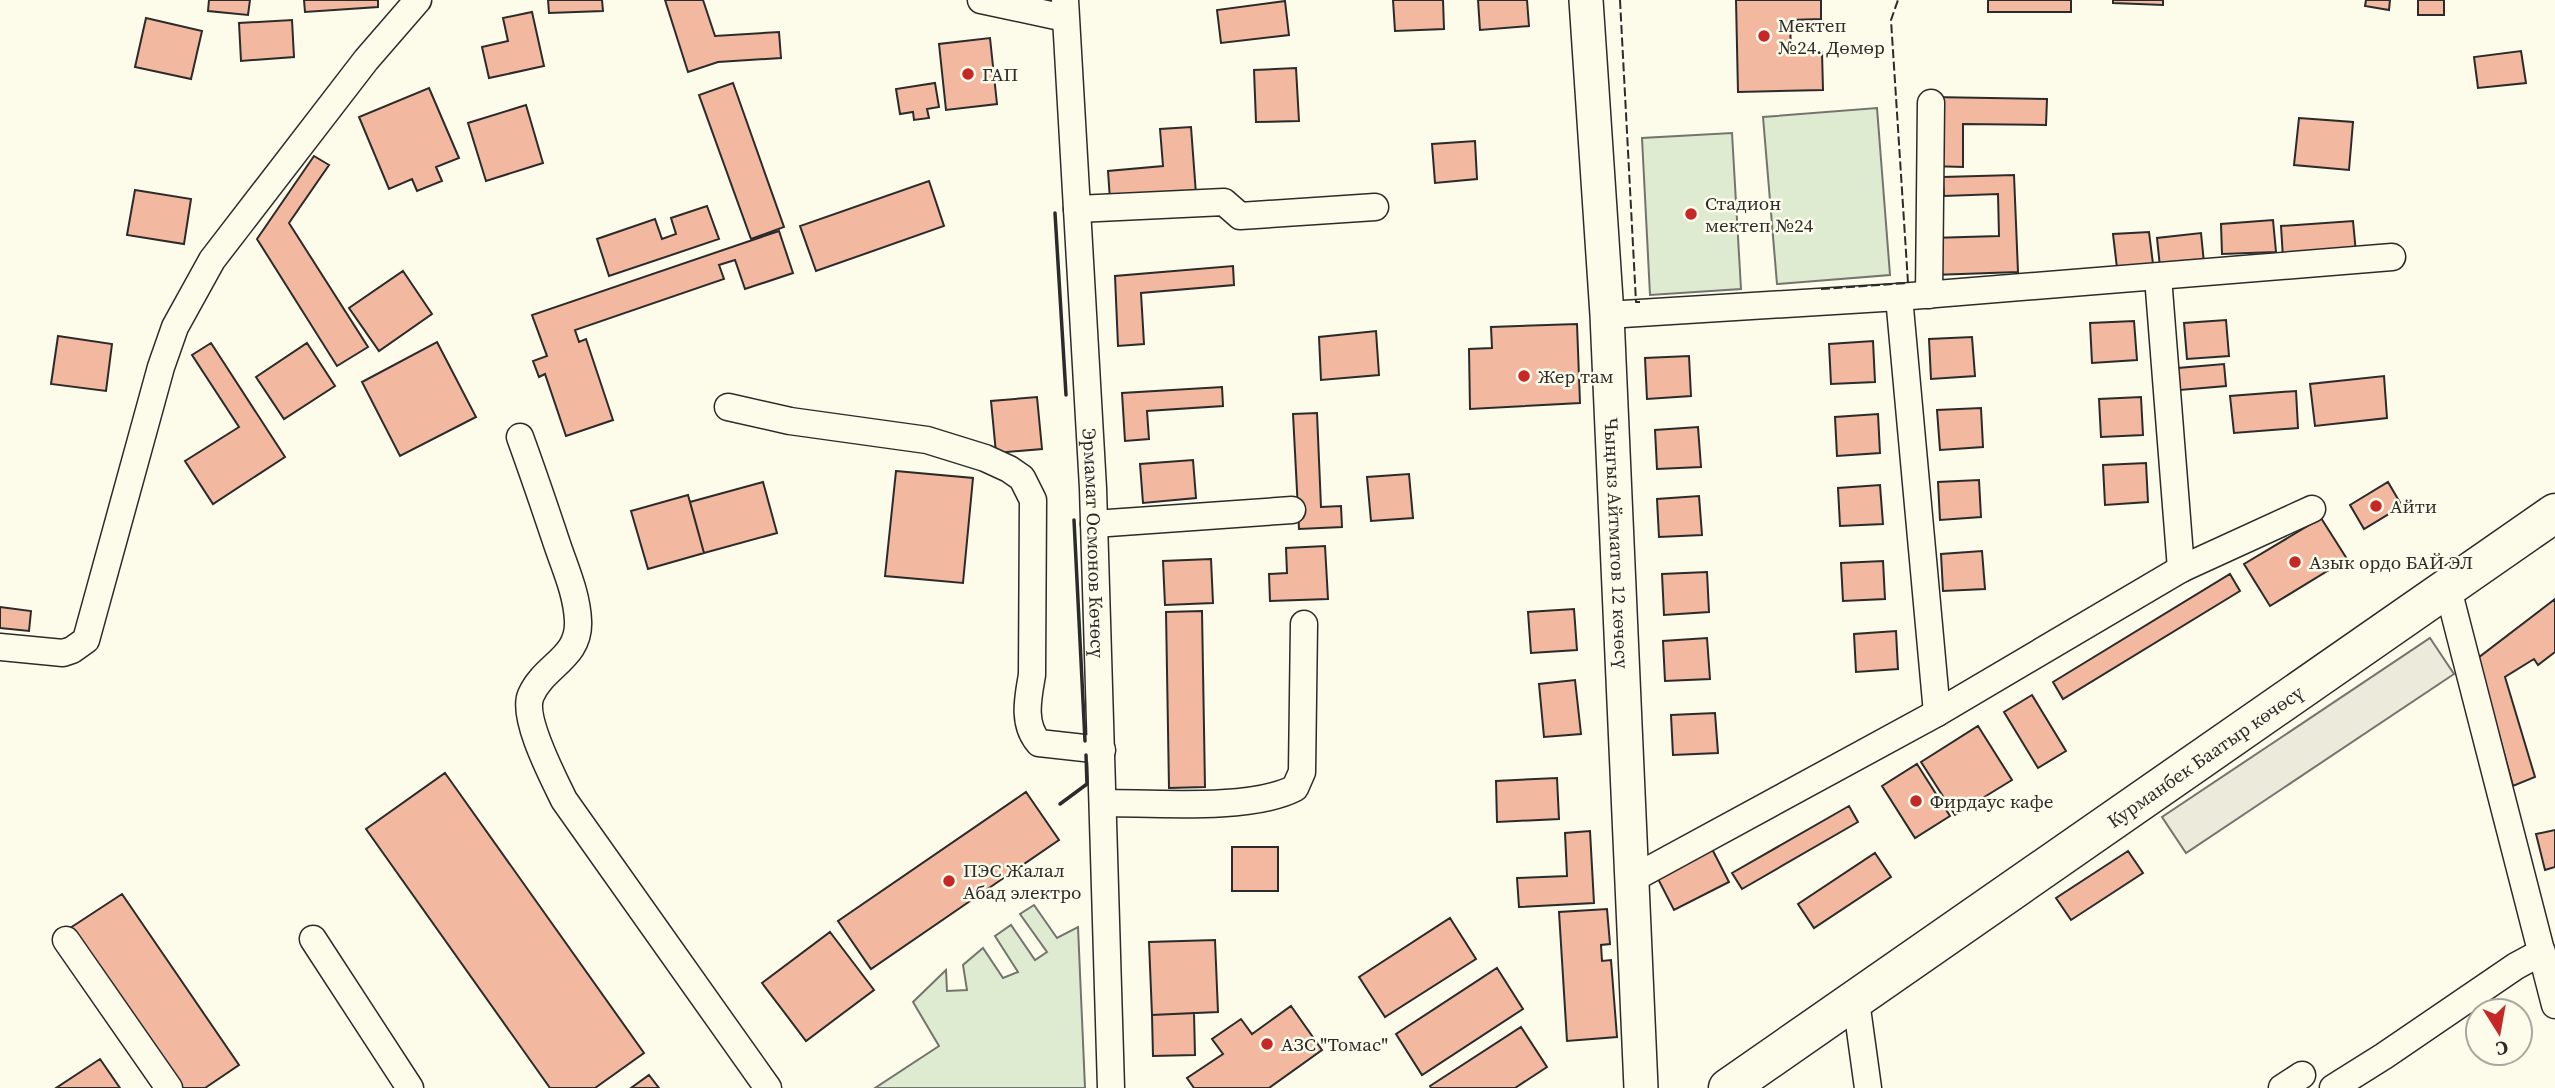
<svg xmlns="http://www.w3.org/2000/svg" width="2555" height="1088" viewBox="0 0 2555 1088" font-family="'Source Serif 4',serif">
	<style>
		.green { fill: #deebd1; stroke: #74746e; stroke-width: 2 }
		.parking { fill: #eceadb; stroke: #74746e; stroke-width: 2 }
		.building { fill: #f2b8a0; stroke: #2b2b2b; stroke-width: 2 }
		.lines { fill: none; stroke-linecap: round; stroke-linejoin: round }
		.minor-casing { stroke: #2b2b2b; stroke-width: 29 }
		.major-casing { stroke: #2b2b2b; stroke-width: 36 }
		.highway-casing { stroke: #2b2b2b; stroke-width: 41 }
		.minor { stroke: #fdfbea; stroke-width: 26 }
		.major { stroke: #fdfbea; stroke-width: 33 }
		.highway { stroke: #fdfbea; stroke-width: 38 }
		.fence { stroke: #2b2b2b; stroke-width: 2; stroke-dasharray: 9 3.5; stroke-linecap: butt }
		.wall { stroke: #2b2b2b; stroke-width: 3.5 }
		.poi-dot { fill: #c62828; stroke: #fdfbea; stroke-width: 2.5 }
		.labels { text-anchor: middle; stroke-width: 5; stroke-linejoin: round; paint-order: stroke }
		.poi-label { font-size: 19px; fill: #2b2b2b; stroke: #fdfbea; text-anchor: start }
		.street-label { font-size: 19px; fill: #2b2b2b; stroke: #fdfbea }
	</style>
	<rect width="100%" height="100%" fill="#fdfbea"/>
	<!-- green -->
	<path class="green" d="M1877,108L1890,275L1777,284L1763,117Z
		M1732,133L1741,289L1650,295L1642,138Z
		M1034,905L1057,938L1078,927L1085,1088H875L939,1046L913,1002L946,970L947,991L967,990L963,965L983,948L1003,978L1018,972L995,936L1011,925L1035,960L1047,952L1020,914Z"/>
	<!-- parking -->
	<path class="parking" d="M2430,638L2454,674L2186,853L2162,817Z"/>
	<!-- building -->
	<path class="building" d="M209,0H250L248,15L208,11Z
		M304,0H378V7L305,12Z
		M548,0H602L603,11L549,13Z
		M665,0H703L715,36L779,32L781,58L718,62L688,72Z
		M1393,0H1443L1444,29L1395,31Z
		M1478,0H1527L1529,26L1480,30Z
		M1736,0H1821V19L1790,20L1791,53L1822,52L1823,90L1738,92Z
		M1988,0H2071V12H1988Z
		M2113,0H2163V5L2113,3Z
		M2366,0H2390L2389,10L2365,6Z
		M2418,0H2444V15H2418Z
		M1285,1L1289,35L1221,43L1217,10Z
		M532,12L544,66L489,78L482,47L508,41L503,18Z
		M146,18L202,31L191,79L135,67Z
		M292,20L294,57L241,61L239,23Z
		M990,38L997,104L946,110L939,44Z
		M2521,51L2526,83L2478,88L2474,57Z
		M1296,68L1299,121L1256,122L1254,70Z
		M733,83L784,227L751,239L699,95Z
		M935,83L939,107L927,109L929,118L914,120L913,112L900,114L896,89Z
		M429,88L459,158L436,167L442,181L417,191L412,179L389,189L359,117Z
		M1931,97L2047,99L2046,125L1963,124V167L1930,166Z
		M526,105L543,163L486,181L468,123Z
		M2299,118L2353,122L2349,170L2294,165Z
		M1191,127L1196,194L1110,200L1108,171L1163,166L1160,129Z
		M1475,141L1477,179L1435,183L1432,144Z
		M314,156L329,165L289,223L368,347L337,366L257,239Z
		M2014,175L2018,272L1933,275L1931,238L1999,236L1998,194L1944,196L1943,177Z
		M929,181L944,226L816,271L800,226Z
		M135,190L191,199L184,244L127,235Z
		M707,206L719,239L609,276L597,239L655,219L662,239L676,234L671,218Z
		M2273,220L2276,252L2222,254L2221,224Z
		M2353,221L2356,253L2283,258L2281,226Z
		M779,231L793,273L745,289L735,260L719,265L724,279L575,330L579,342L586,339L613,420L566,436L545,374L539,377L533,361L547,356L532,315Z
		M2149,232L2153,264L2117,268L2113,234Z
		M2201,233L2204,263L2160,267L2157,238Z
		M1233,266L1234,285L1141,293L1144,344L1118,346L1115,276Z
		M403,271L432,314L379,351L349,308Z
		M2226,320L2229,356L2187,359L2184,323Z
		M2134,321L2137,360L2092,363L2090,323Z
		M1577,324L1580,403L1470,409L1469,349L1492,348L1491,327Z
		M1376,331L1379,375L1321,380L1319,337Z
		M58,336L112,344L106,391L51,384Z
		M1972,337L1975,376L1931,379L1929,339Z
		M1873,341L1875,382L1831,384L1829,344Z
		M437,342L476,417L400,456L362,382Z
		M211,343L285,457L213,504L185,461L239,427L192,355Z
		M307,343L335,386L284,419L256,377Z
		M1689,356L1691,396L1647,399L1645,358Z
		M2224,364L2226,386L2180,390L2178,368Z
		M2384,376L2387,418L2315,426L2310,384Z
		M1222,387L1223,406L1147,411L1149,439L1125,441L1122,393Z
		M2296,391L2298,428L2234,433L2230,396Z
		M1037,397L1042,449L996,453L991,401Z
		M2141,397L2143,435L2101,437L2099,399Z
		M1981,408L1983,447L1940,450L1937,410Z
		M1317,413L1321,507L1341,506L1342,527L1299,529L1293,414Z
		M1878,414L1880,453L1837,456L1835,417Z
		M1698,427L1701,467L1657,469L1655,430Z
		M1193,460L1196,498L1143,503L1140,464Z
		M2146,463L2148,502L2105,505L2103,465Z
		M896,471L973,478L963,583L885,576Z
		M1409,474L1413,518L1371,521L1367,477Z
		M1979,480L1981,517L1940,520L1938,482Z
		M763,482L777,533L704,553L690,502Z
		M2388,482L2402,506L2364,529L2350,505Z
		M1880,485L1883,524L1840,526L1838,488Z
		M688,495L704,553L648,569L631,511Z
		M1699,496L1702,535L1659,537L1657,499Z
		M2321,518L2347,559L2270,606L2244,564Z
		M1325,546L1328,599L1270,601L1269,574L1287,573L1286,548Z
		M1982,551L1985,589L1943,591L1941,554Z
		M1211,559L1213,603L1165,605L1163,561Z
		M1883,561L1885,599L1843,601L1841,563Z
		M1707,572L1709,612L1664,615L1662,574Z
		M2230,574L2240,591L2063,699L2053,682Z
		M2555,599V652L2538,665L2534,659L2505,677L2535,777L2513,786L2478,658Z
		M0,607L31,611L29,631L0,628Z
		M1574,609L1577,650L1531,653L1528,612Z
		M1202,611L1205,787L1169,788L1166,612Z
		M1896,631L1898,669L1856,672L1854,634Z
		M1707,638L1710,679L1665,681L1663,641Z
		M1575,680L1581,734L1544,737L1539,684Z
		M2032,695L2066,751L2038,768L2004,712Z
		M1715,713L1718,753L1673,755L1671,715Z
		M1978,726L2012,780L1955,815L1921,762Z
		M1917,764L1950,816L1915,838L1882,786Z
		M445,773L644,1053L595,1088H550L366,829Z
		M1557,778L1559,819L1497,822L1496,781Z
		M1026,792L1059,840L871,969L838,921Z
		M1849,806L1858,822L1742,889L1732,873Z
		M2555,830V867L2545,870L2536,834Z
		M1590,831L1594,903L1519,907L1517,878L1567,876L1565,833Z
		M1232,847H1278V891H1232Z
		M1711,847L1729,882L1674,910L1656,875Z
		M2128,851L2143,873L2071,920L2056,898Z
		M1875,853L1891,877L1814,928L1798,904Z
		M122,894L239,1065L205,1088H170L64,932Z
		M1607,909L1610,944L1601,945L1602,961L1611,960L1617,1037L1567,1041L1559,912Z
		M1450,918L1476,959L1385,1017L1359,977Z
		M830,932L874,990L806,1041L762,983Z
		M1215,940L1218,1012L1152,1015L1149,942Z
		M1497,968L1523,1009L1422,1075L1396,1034Z
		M1291,1006L1322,1050L1269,1088H1194L1187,1078L1223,1054L1212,1039L1241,1019L1252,1034Z
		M1194,1013L1195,1055L1153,1056L1152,1015Z
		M1521,1027L1547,1067L1515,1088H1431L1430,1086Z
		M100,1059L120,1088H56Z
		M649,1075L659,1088H631Z"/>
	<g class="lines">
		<defs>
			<g id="minor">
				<path d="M981,0L1065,18"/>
				<path id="s1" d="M1065,0L1093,488L1111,1088"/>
				<path d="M1077,209L1224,202L1240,216L1375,207"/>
				<path d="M2158,277L2181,569"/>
				<path d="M1929,295L1931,103"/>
				<path d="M1899,297L1937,713"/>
				<path d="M1607,315L1899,297L2392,257"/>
				<path d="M728,407L790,421L927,440L985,458L1009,469L1022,478L1033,500L1032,675C1028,698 1022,724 1039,743L1102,750"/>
				<path d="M520,437C533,473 545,508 557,544C565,568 577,594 578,621C580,658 544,665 531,695C521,717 554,779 564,800L768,1088"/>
				<path d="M1094,524L1292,510"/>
				<path d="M2448,589L2555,1005"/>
				<path d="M0,647L63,653L72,650L86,640L161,367L175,327L212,260L366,60L418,0"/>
				<path d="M1104,803C1155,803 1251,811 1295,788L1302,772L1304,624"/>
				<path d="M1632,879L1937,713L2181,569L2312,509"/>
				<path d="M313,939L410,1088"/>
				<path d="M66,940L169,1088"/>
				<path d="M1856,1001L1868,1088"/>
				<path d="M2282,1088L2302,1075"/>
				<path d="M2333,1088L2384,1056L2516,966L2542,952"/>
			</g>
			<g id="major">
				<path id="s2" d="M1586,0L1607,315L1641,1088"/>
			</g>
			<g id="highway">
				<path id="s3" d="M1728,1088L2555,513"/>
			</g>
		</defs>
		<!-- minor casing -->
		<use href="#minor" class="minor-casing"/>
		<!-- major casing -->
		<use href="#major" class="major-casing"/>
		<!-- highway casing -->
		<use href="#highway" class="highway-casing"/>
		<!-- minor -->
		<use href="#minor" class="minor"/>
		<!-- major -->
		<use href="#major" class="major"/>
		<!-- highway -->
		<use href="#highway" class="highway"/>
		<!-- fence -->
		<path class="fence" d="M1620,0L1636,302H1640
			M1821,289L1908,283L1891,20L1898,0"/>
		<!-- wall -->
		<path class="wall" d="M1055,213L1066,395
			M1074,520L1085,741
			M1060,804L1087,784L1086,755"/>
	</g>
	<!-- markers -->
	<g class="poi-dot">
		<circle cx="1764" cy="36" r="7"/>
		<circle cx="968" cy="74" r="7"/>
		<circle cx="1691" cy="214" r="7"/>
		<circle cx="1524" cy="376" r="7"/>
		<circle cx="2376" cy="506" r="7"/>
		<circle cx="2295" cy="562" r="7"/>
		<circle cx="1916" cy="801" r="7"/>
		<circle cx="949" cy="881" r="7"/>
		<circle cx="1267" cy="1044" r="7"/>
	</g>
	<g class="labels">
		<!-- poi labels -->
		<g class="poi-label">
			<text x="1778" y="32">Мектеп<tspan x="1778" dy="22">№24. Дөмөр</tspan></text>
			<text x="982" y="81">ГАП</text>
			<text x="1705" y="210">Стадион<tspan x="1705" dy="22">мектеп №24</tspan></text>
			<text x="1538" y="383">Жер там</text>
			<text x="2390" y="513">Айти</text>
			<text x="2309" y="569">Азык ордо БАЙ ЭЛ</text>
			<text x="1930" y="808">Фирдаус кафе</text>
			<text x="963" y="877">ПЭС Жалал<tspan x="963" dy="22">Абад электро</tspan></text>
			<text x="1281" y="1051">АЗС "Томас"</text>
		</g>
		<!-- street labels -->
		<g class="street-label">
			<text dy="7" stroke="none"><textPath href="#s1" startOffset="544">Эрмамат Осмонов Көчөсү</textPath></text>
			<text dy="7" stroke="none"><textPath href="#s2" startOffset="544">Чыңгыз Айтматов 12 көчөсү</textPath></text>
			<text dy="7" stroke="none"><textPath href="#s3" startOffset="581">Курманбек Баатыр көчөсү</textPath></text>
		</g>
	</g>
	<!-- north arrow -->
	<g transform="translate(2499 1032) rotate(169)"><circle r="33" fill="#fdfbea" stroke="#a9a89e" stroke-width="2"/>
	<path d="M0-5L12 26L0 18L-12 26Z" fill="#c62828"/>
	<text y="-10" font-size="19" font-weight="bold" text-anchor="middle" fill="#2b2b2b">С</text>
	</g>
</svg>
